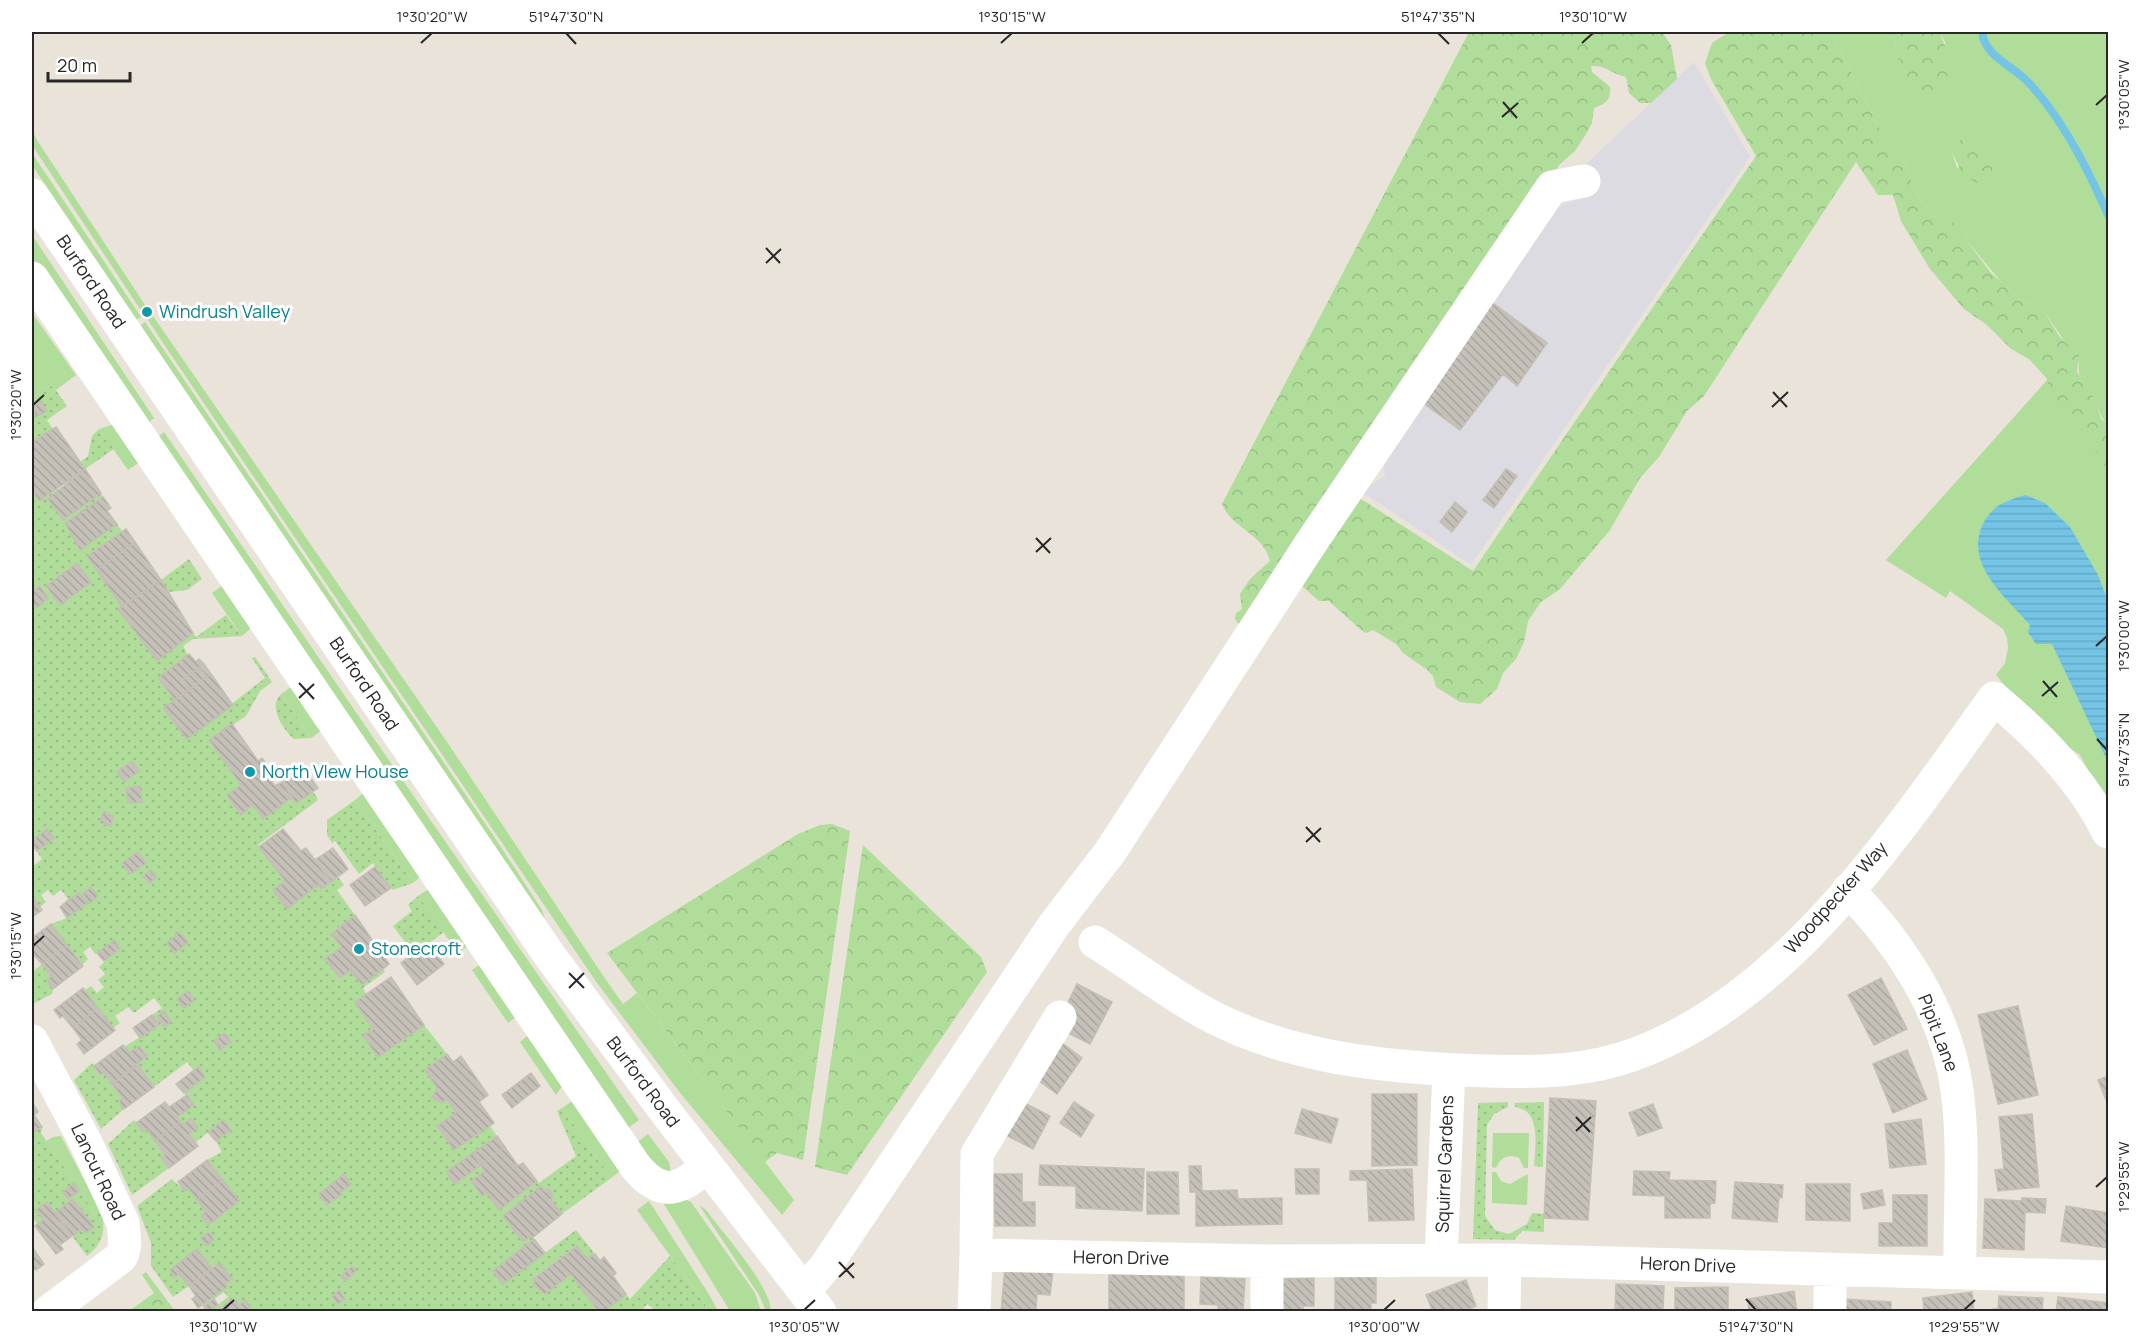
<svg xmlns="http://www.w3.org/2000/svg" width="2140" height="1343" viewBox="0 0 2140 1343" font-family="Manrope,sans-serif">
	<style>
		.industrial { fill: #dddbe2 }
		.grass { fill: #b0dd9a; fill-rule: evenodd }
		.forest { fill: url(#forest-crowns) }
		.garden { fill: url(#garden-dots) }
		.water { fill: url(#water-rules) }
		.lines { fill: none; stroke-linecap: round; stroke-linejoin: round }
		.stream { stroke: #74c5e5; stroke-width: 8 }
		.building { fill: url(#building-back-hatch); stroke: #c4bfb5; stroke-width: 1.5 }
		.minor { stroke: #fff; stroke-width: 33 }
		.secondary { stroke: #fff; stroke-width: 33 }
		.ticks { fill: none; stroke: #282828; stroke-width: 2 }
		.culture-dot { fill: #0f9aa8; stroke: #fff; stroke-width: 2 }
		.labels { text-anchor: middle; stroke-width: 6; stroke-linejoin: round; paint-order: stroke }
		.street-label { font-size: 18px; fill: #282828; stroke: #fff }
		.culture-label { font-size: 18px; fill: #0d838f; stroke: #fff; text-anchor: start }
		.neatline { fill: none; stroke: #282828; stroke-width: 2 }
		.ticks-label { font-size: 15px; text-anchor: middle; fill: #282828 }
	</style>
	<defs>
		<pattern id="forest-crowns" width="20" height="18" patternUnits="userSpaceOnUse" patternTransform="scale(1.5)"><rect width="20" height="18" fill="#b0dd9a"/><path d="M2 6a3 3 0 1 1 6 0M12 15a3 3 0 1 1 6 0" fill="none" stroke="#97be85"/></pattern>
		<pattern id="garden-dots" width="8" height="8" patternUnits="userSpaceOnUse" patternTransform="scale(1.5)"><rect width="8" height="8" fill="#b0dd9a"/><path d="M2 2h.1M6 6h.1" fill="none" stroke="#97be85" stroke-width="1.8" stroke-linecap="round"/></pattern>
		<pattern id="water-rules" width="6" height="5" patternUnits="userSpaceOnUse" patternTransform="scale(1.5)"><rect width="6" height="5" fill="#74c5e5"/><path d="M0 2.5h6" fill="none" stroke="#64a9c4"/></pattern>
		<pattern id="building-back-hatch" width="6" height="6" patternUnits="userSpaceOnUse" patternTransform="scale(1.5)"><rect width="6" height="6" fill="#c5c1b9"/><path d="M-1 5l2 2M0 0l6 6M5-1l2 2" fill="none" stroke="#a9a69f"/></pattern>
	</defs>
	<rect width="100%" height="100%" fill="#e9e3da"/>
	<!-- industrial -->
	<path class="industrial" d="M1694,62L1750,157L1471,565L1361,491L1385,476L1383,455L1555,207L1586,197L1582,168Z"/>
	<!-- grass -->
	<path class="grass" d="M1831,32H1893L1895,48L1946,44L1940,32H2108V424C2100,418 2101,413 2096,403C2090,390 2076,380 2079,363L2044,311L2020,299L2002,283L1967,241L1964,231L1936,218L1920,201L1900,153L1878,126ZM1972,136L1993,158L1957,168L1952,152Z
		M32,130L37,140L145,305L140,309L32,145Z
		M32,153L141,317L136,320L32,165Z
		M32,235L154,418L144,426L32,259Z
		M32,313L76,375L56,390L53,386L32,391Z
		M153,316L447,742L604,977L623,1004L637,993L794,1200L782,1215L681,1094L597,983L163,343L148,320Z
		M145,322L497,841L542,910L547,926L140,326Z
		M2048,379L2108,461V807L2080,755C2068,745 2055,744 2041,730C2025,713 2011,693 1996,675L2005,663L2008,648L2007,638L2003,629L1950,591L1946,598L1886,560Z
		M118,423L144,459L128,470L99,429Z
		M164,432L399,775L639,1120L624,1131L154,440Z
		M226,583L255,625L242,636L212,593Z
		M295,684L325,728L311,738L281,694Z
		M367,790L424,873L413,883L355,800Z
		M433,886L471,944L458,953L418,896Z
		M479,965L516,1017L508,1023L472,970Z
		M527,1036H533L566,1081L556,1095L520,1042Z
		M571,1102H579L624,1168L611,1178L562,1108Z
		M1493,1133H1529L1528,1168H1524L1519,1158C1509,1153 1500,1158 1496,1168L1492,1167Z
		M648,1134L669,1162L671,1173L666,1176L635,1144Z
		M61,1136L101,1212L96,1216L46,1141L53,1137Z
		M1492,1172H1496L1501,1181L1510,1184L1528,1174L1527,1205L1492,1203Z
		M659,1196L682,1198L691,1202L755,1293L761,1311H730Z
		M649,1201L710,1296L718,1311H705V1304L637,1210Z
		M699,1205L706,1210C723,1233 770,1285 771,1311H766L759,1295Z"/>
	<!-- forest -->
	<path class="forest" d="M1469,32H1662L1671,45L1677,79L1651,103H1640L1629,93L1626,77C1612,74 1606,65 1591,66L1592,72L1610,87C1611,100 1606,104 1594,108L1592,123L1586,134L1575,151L1560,164L1240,626L1235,619L1236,613L1242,609L1240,594L1250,579L1270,561C1264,534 1232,529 1222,504Z
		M1729,32H1831L1878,126L1900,153L1920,201L1936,218L1951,221L1964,231L1967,241L1991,273L2020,299L2044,311L2059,336L2079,356L2077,371L2082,381L2096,401L2101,419L2108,424V472L2091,443L2060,404L2049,387L2047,379L2030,360L2010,348L1987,325L1964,309L1930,269L1901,221L1893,195H1878L1856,162L1704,396L1687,411L1659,457L1640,478L1610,530L1560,589L1541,602L1528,621L1524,642L1516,659L1503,673L1497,689L1480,704L1460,702L1436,687L1433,676L1426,669L1403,653L1396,644L1373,630L1366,633L1361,630L1329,601H1319L1302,586L1358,497L1473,571L1756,156L1711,79L1705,63L1712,43Z
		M1893,32H1940L1949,59V86L1934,97L1925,98C1903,81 1896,59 1893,32Z
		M1972,136L1993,158L1992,173L1977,183L1963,175L1952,152C1957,143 1961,137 1972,136Z
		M832,824L850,831L803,1160L777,1153L765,1162L607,953L798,834L820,825Z
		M863,845L981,957L987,972L847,1175L815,1167Z
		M146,1272L175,1311H129L154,1293L142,1275Z"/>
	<!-- garden -->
	<path class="garden" d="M53,386L67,406L47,420L53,429L32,442V391Z
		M99,429L114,449L85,469L80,462L88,456L92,436Z
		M58,489L63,520L101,493L103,497L65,524L80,550L117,524L122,531L87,556L122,607L119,610L157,661L193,633L196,637L226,615L242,636L193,639L183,646L188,655L158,678L175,700L163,709L187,738L265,678L252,658L255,657L272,682L260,691L246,716L209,741L241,785L227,795L241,815L253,804L292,797L296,803L313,791L318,800L258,845L285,881L273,890L287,909L318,885L321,889L338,877L344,885L337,890L355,915L331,933L342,947L326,960L340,978L350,970L383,968L385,972L363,988L366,994L355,1002L373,1029L363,1036L378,1057L424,1025L447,1054L425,1070L437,1088L433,1098L442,1103L447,1099L456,1113L437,1127L454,1150L490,1126L497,1136L447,1172L455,1184L481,1165L485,1171L471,1181L482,1196L487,1193L499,1209L537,1181L539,1183L576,1156L557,1111L562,1108L611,1178L562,1214L551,1200L553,1196L549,1190L544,1191L541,1186L503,1216L523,1241L530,1236L534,1239L493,1271L503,1284L576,1230L595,1254L587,1259L576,1246L533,1278L535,1281L533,1284L546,1293L571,1274L599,1311L250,1312L252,1310L245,1300L239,1305L234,1298L216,1311H210L228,1297L224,1292L204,1307L202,1305L226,1287L225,1284L232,1279L220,1263L212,1268L197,1249L170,1270L175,1277L179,1274L189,1286L173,1297L151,1266V1243L137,1206L172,1179L184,1191L188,1188L206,1212L208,1225L239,1202L207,1160L222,1152L216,1141L231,1130L223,1120L195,1143L189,1134L198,1128L191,1119L182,1125L177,1117L193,1105L184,1093L205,1077L194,1071L187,1062L154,1087L137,1063L147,1055L139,1046L129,1053L124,1047L159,1025L152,1015L162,1008L154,998L134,1013L128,1007L115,1016L120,1023L113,1028L85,990L91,986L97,993L104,987L98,980L105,974L99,967L120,947L114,940L95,954L90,947L83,952L88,959L82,965L51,924L67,918L60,907L68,899L61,890L53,896L48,890L41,895L46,902L40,907L32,896V867L42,859L32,845V490L39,501Z
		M189,559L202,579L187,590L169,592L161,580Z
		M281,694L311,738L294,739C284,730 267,707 281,694Z
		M355,800L413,883L393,890L373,863L359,874L335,841L332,843L327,835V820Z
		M418,896L444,932L414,954L393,926L412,911L408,905Z
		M42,964L52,976L47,980L53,989L52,994L33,1004L32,972Z
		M92,1063L99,1075L104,1072L123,1098L119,1101L124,1109L101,1129L74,1080Z
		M1508,1102V1107L1494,1114L1487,1125L1485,1216L1495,1230L1509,1234L1527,1224L1532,1213L1544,1214V1232L1522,1231L1514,1240L1473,1239L1478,1103Z
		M1544,1102L1543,1167L1534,1166C1535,1147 1542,1110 1515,1107L1514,1103Z
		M134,1120L143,1132L147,1129L165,1155L162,1158L169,1168L132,1195L108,1144Z
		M42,1127L41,1133L96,1216L101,1212C107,1231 102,1244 87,1256L72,1236L82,1229L86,1233L94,1227L74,1199L55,1213L47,1202L36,1210L43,1220L37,1224L32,1216V1133Z
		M670,1256L705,1304V1311H656L647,1304L641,1311L604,1312L626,1294L630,1299Z"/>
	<!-- water -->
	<path class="water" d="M2025,495L2045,503L2070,527L2098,575L2108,602V762L2052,644H2036L2028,632L2030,625C2007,598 1965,566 1982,526C1991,506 2005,501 2025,495Z"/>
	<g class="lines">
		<!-- stream -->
		<path class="stream" d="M1982,32C1984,55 2011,65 2027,81C2062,117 2088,169 2108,215"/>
	</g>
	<!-- building -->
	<path class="building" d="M1490,301L1547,343L1517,386L1503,374L1460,430L1419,400Z
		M41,401L47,411L36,417L32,407Z
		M56,427L85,469L39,501L32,490V442Z
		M85,469L101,493L63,520L48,499Z
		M1506,469L1517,476L1494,508L1483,500Z
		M103,497L111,508L107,511L117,524L80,550L65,523Z
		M1455,502L1467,512L1452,532L1440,522Z
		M126,529L135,542L97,570L87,556Z
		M126,529L161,580L122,607L87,556Z
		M77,563L91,582L60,605L46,586Z
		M161,580L193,633L157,661L118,609Z
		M40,586L48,598L37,608L32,601V592Z
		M189,654L196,662L199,659L204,664L200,667L207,677L175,700L158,678Z
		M204,664L211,674L190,689L183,679Z
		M211,674L233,705L187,739L163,708Z
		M232,724L258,761L262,758L271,770L266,774L275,786L282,782L292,797L263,819L253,804L241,815L227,795L241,785L209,740Z
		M132,761L139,771L124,782L117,772Z
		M303,767L318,788L296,803L282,782Z
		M140,786L142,802L128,803L126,788Z
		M103,813L113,816L111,826L100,823Z
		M47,829L54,838L37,851L32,841Z
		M283,829L301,851L306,848L315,860L333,848L348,869L321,889L318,885L287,909L273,890L285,881L259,847Z
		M333,848L348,869L331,882L315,860Z
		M138,852L146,863L130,874L122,863Z
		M375,867L391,888L365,906L350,885Z
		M151,870L157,877L149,883L143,876Z
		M91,887L98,896L90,903L83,894Z
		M79,893L87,903L67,918L60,907Z
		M32,896L42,910L32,917Z
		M355,915L389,964L362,985L350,970L340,978L325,959L342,947L331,934Z
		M51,924L67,945L42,964L32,953V938Z
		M179,932L188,942L175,953L167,943Z
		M114,940L120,948L104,961L97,953Z
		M429,943L444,964L417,985L401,963Z
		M67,945L83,966L53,989L47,980L52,976L42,964Z
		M391,977L424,1025L378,1057L363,1036L373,1029L355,1002Z
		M1881,978L1907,1029L1874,1045L1848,995Z
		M1077,984L1112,1002L1090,1044L1056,1027Z
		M83,988L98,1008L73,1028L63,1016L60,1018L54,1010Z
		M187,991L194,1000L184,1008L177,999Z
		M2018,1006L2038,1095L1998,1104L1978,1015Z
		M98,1008L115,1030L84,1054L77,1044L82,1040L73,1028Z
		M164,1011L171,1022L164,1027L157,1016Z
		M152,1015L159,1025L140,1038L133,1028Z
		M225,1033L231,1042L220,1050L214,1041Z
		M1054,1037L1082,1058L1057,1094L1028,1073Z
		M123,1045L129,1053L139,1046L147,1056L112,1084L104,1072L100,1075L94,1066Z
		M1907,1050L1927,1099L1893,1113L1873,1064Z
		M447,1054L453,1062L461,1056L488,1095L479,1102L494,1123L454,1150L437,1126L456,1113L447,1099L442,1103L432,1098L437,1088L425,1070Z
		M138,1065L154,1087L124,1109L119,1101L123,1098L112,1084Z
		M198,1067L205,1077L184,1093L176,1084Z
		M531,1073L540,1086L512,1108L502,1095Z
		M2108,1076V1102H2107L2098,1080Z
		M1372,1094H1417V1165L1372,1166Z
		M187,1095L194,1105L177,1117L180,1122L155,1141L147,1129L143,1132L136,1123L165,1102L169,1107Z
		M1015,1098L1050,1116L1033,1149L998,1131Z
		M1550,1098L1596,1101L1588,1220L1544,1218Z
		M32,1102L38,1112L34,1115L42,1127L32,1133Z
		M1074,1102L1094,1115L1081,1137L1060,1123Z
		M1653,1104L1662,1128L1638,1136L1629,1113Z
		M1302,1109L1338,1119L1331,1143L1295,1133Z
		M2032,1114L2039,1187L1998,1191L1995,1170L2004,1169L1999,1117Z
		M191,1118L198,1128L189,1134L198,1146L169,1168L161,1157L165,1155L155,1141L180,1122L182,1125Z
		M1921,1119L1926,1164L1890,1168L1885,1124Z
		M223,1120L231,1130L216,1141L208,1132Z
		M497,1136L505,1147L455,1184L446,1172Z
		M497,1136L518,1166L523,1163L537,1181L499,1210L487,1193L482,1196L471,1181L485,1171L473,1154Z
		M207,1160L223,1180L197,1200L188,1188L184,1191L178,1182Z
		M1040,1165L1144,1169L1142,1211L1076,1208V1186L1039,1185Z
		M1189,1166H1201L1202,1191L1237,1190L1238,1199L1282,1198V1224L1196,1226V1192H1190Z
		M1295,1169H1319V1194H1296Z
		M1412,1169L1414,1220L1369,1221L1367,1180H1350V1171Z
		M1634,1171L1670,1172L1669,1180L1716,1181L1715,1203L1710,1204V1218H1665V1196L1633,1195Z
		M1147,1172H1178L1179,1214H1147Z
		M344,1174L351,1184L341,1192L333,1183Z
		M994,1174H1022V1202H1035V1226H995Z
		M223,1180L239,1201L208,1225L201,1216L206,1212L197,1200Z
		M1735,1182L1783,1185L1782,1198L1779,1197L1777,1222L1732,1218Z
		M74,1183L79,1191L68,1199L63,1192Z
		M333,1183L342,1194L327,1205L319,1194Z
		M1806,1184H1850V1221L1806,1220Z
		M541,1186L544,1191L549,1189L553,1196L551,1200L562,1214L532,1238L530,1236L523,1242L503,1216Z
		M1882,1190L1885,1205L1864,1209L1861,1194Z
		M1893,1195H1927V1246H1879V1223H1893Z
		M2022,1198L2046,1199L2045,1213L2025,1212L2024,1250L1983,1248L1985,1199L2022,1201Z
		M73,1199L94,1227L86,1233L82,1229L72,1236L55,1213Z
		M47,1202L72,1236L60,1245L63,1249L56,1254L35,1226L43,1220L36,1210Z
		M2066,1206L2108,1213V1248L2061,1241Z
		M209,1232L214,1240L206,1246L201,1238Z
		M534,1239L545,1253L503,1284L493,1271Z
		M577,1246L587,1259L595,1254L600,1261L604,1257L616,1273L613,1276L626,1294L604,1312H599L571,1274L545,1294L533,1284L535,1281L533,1279Z
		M32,1247L44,1264L36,1270L32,1267Z
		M197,1249L212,1268L189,1286L179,1274L175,1277L170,1270Z
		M220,1263L232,1279L225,1284L227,1287L198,1308L192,1299L196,1296L189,1286Z
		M352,1266L356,1271L345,1281L341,1276Z
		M1005,1266L1053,1271L1050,1295L1037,1294L1036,1312H1001Z
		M1109,1274L1184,1275V1312H1109Z
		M1201,1277L1245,1279L1243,1312H1218V1305L1200,1304Z
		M1335,1277H1376V1303H1371V1312H1335Z
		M1314,1278V1306H1303V1312H1277L1276,1279Z
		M1466,1280L1476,1306L1461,1312H1433L1426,1295Z
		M1616,1284L1664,1286L1663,1310L1667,1312H1615Z
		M1728,1287V1312H1675V1288Z
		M339,1290L345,1299L338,1304L332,1296Z
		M1794,1291L1797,1312H1749L1748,1299Z
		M1972,1292L1974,1312H1924L1923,1298Z
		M1999,1296L2043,1298L2042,1312H1993V1309H1998Z
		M2058,1297L2108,1303V1312H2056Z
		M234,1298L239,1305L245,1300L252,1310L216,1312Z
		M214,1299L218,1305L207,1312L204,1307Z
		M1842,1299L1891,1302V1312H1842Z"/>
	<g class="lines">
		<!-- minor -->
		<path class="minor" d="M32,278L636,1167C663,1199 681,1189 707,1166
			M1848,890C1901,944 1947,1014 1957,1090C1965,1150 1959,1212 1960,1272
			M1095,942C1132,965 1167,992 1205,1013C1282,1055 1372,1066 1458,1070C1512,1072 1568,1075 1620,1059C1781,1010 1901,828 1994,698C2039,736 2082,779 2108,832
			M32,1041L86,1143L123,1223C124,1235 127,1246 121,1257L48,1312
			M976,1255L977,1154L1060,1017
			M1441,1259L1449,1070
			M1267,1261V1312
			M1830,1269V1312
			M805,1290L825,1267L1054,925L1110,852L1311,543L1552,187L1584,181
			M974,1312L976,1255L1267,1261L1505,1260L2108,1277
			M1504,1312L1505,1260"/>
		<!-- secondary -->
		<path class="secondary" d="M32,195L550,956L665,1111L820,1312"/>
	</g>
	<!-- ticks -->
	<path class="ticks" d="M566,33L576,44M1438,33L1449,44M421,43L432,33M1001,43L1012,33M1582,43L1593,33M1503,102L1517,118M2096,105L2107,95M1502,117L1518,103M766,248L780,263M766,263L781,249M1773,392L1787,407M33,405L44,395M1772,407L1788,392M1036,538L1050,553M1036,552L1051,538M2096,646L2107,636M2043,681L2057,697M299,683L314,699M2042,696L2058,682M299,698L314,684M2097,739L2107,750M1306,827L1320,842M1306,842L1321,828M33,946L44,936M569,973L584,988M569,988L584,973M1576,1117L1590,1132M1576,1131L1591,1117M2096,1187L2107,1177M839,1262L854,1278M839,1277L854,1263M1746,1299L1756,1310M223,1310L234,1300M804,1310L815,1300M1384,1310L1395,1300M1964,1310L1975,1300"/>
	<!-- markers -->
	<g class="culture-dot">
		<circle cx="147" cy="312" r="6"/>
		<circle cx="250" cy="772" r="6"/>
		<circle cx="359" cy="949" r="6"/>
	</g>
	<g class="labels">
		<!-- street labels -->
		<g class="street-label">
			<text transform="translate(91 282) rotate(56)" y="6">Burford Road</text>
			<text transform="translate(364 684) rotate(56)" y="6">Burford Road</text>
			<text transform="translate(1836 898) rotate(-48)" y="6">Woodpecker Way</text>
			<text transform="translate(1938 1033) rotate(69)" y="6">Pipit Lane</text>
			<text transform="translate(643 1082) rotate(53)" y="6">Burford Road</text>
			<text transform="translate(1445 1164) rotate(-88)" y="6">Squirrel Gardens</text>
			<text transform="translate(98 1172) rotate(65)" y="6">Lancut Road</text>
			<text transform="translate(1121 1258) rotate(1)" y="6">Heron Drive</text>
			<text transform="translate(1688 1265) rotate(2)" y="6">Heron Drive</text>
		</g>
		<!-- culture labels -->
		<g class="culture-label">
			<text x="159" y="318">Windrush Valley</text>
			<text x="262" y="778">North Vlew House</text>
			<text x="371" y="955">Stonecroft</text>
		</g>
	</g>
	<!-- border -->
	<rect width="2140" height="1343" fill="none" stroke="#ffffff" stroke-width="66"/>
	<!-- scale -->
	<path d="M48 72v9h82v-9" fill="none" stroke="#282828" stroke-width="3"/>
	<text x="57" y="72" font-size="18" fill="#282828" stroke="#ffffff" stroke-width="4.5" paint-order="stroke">20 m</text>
	<rect x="33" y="33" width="2074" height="1277" class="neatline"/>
	<g class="ticks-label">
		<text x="432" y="22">1°30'20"W</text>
		<text x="566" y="22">51°47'30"N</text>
		<text x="1012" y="22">1°30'15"W</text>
		<text x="1438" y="22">51°47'35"N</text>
		<text x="1593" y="22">1°30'10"W</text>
		<text transform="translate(2124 95) rotate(-90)" y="5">1°30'05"W</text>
		<text transform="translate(16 405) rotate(-90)" y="5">1°30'20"W</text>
		<text transform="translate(2124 636) rotate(-90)" y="5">1°30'00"W</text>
		<text transform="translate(2124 750) rotate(-90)" y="5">51°47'35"N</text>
		<text transform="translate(16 946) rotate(-90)" y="5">1°30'15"W</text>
		<text transform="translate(2124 1177) rotate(-90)" y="5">1°29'55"W</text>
		<text x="223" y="1332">1°30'10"W</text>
		<text x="804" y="1332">1°30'05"W</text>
		<text x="1384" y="1332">1°30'00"W</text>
		<text x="1756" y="1332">51°47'30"N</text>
		<text x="1964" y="1332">1°29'55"W</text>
	</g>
</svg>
